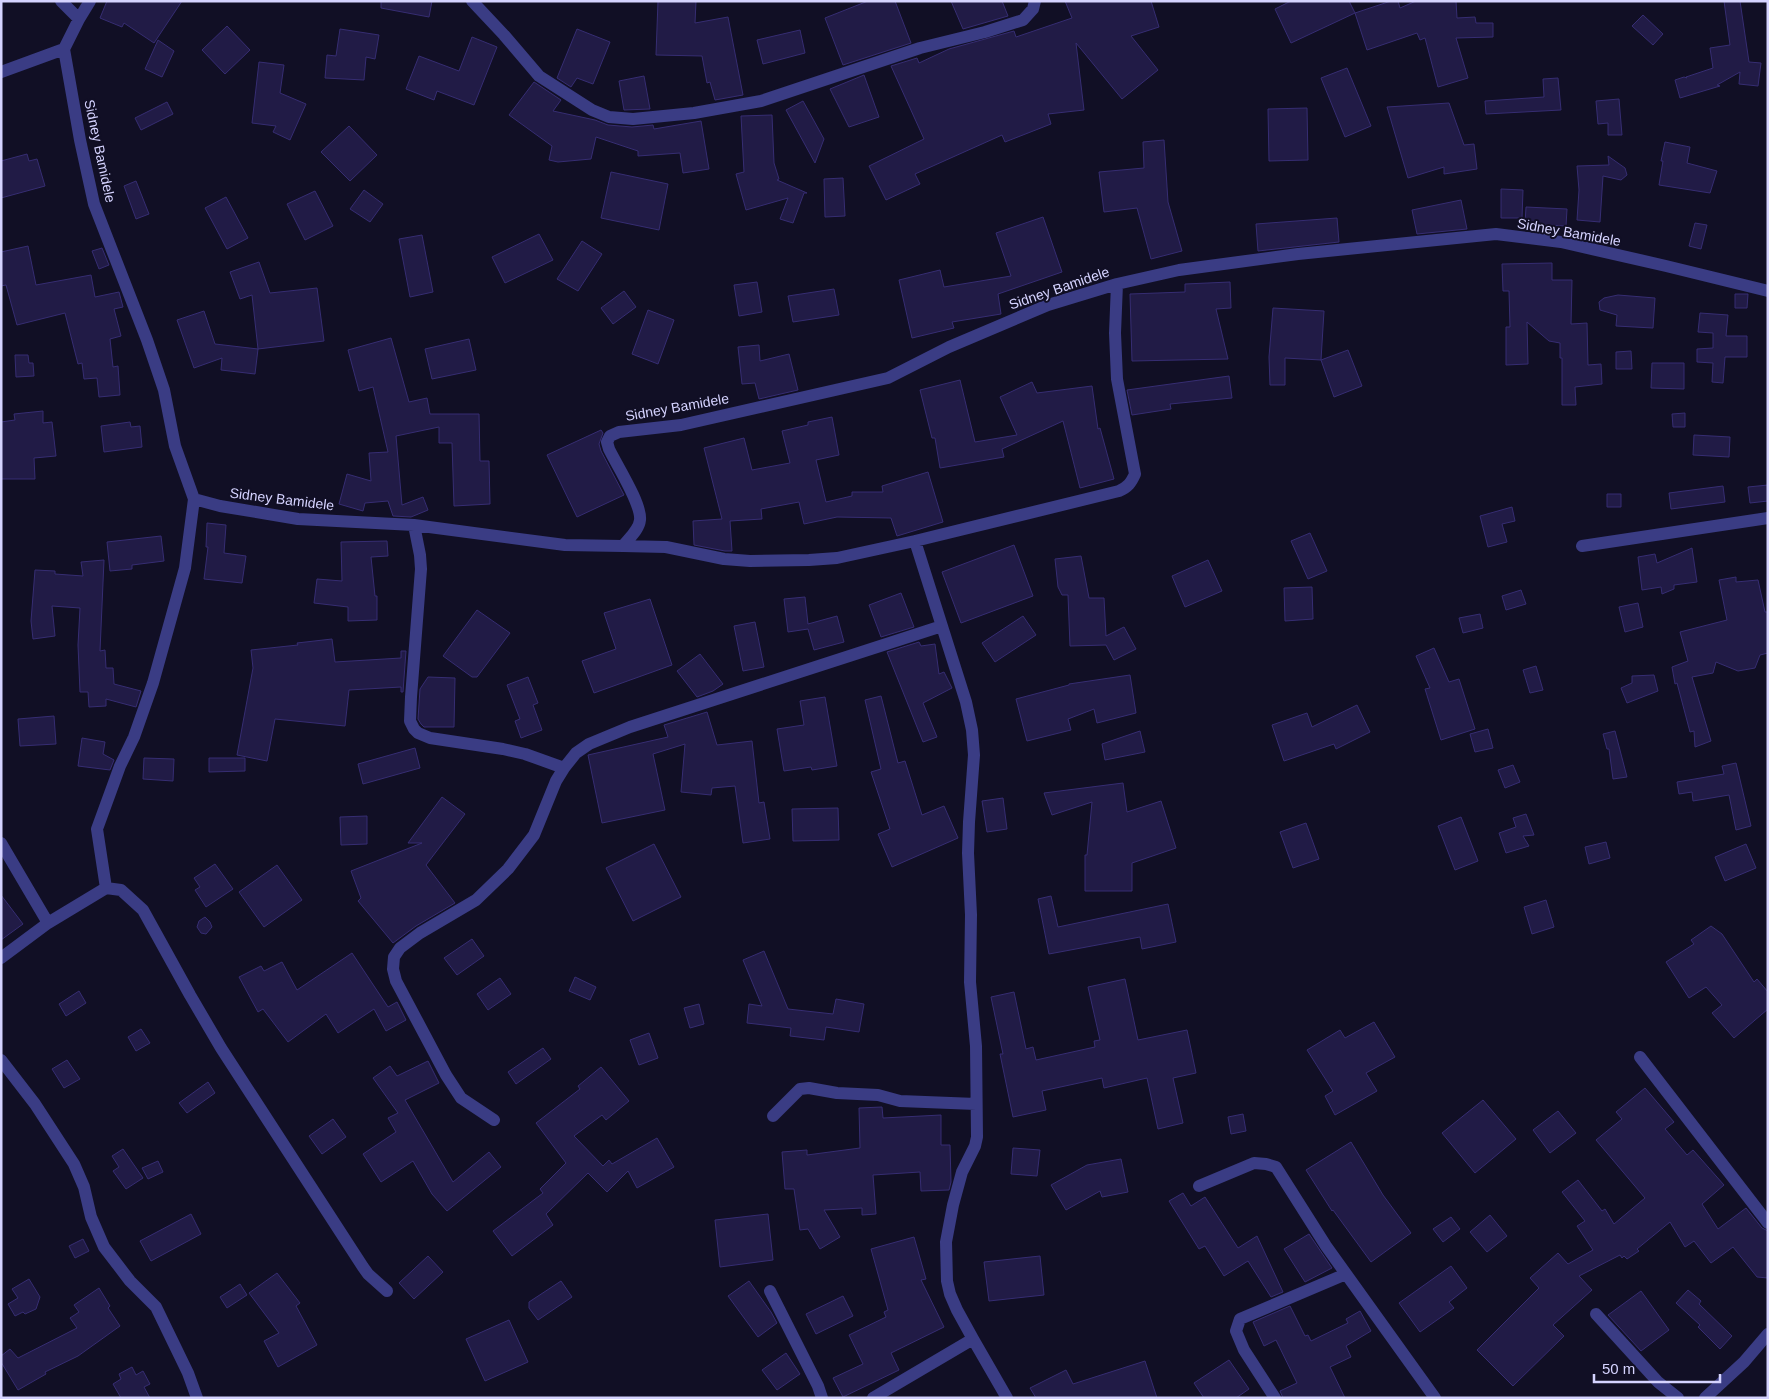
<svg xmlns="http://www.w3.org/2000/svg" width="1769" height="1399" viewBox="0 0 1769 1399" font-family="Helvetica,sans-serif">
	<style>
		.building { fill: #211b46; stroke: #362d72 }
		.lines { fill: none; stroke-linecap: round; stroke-linejoin: round }
		.minor { stroke: #3a3c84; stroke-width: 12 }
		.labels { text-anchor: middle; stroke-width: 4; stroke-linejoin: round; paint-order: stroke }
		.street-label { font-size: 14px; fill: #d5d3ff; stroke: #110f25 }
	</style>
	<rect width="100%" height="100%" fill="#110f25"/>
	<!-- building -->
	<path class="building" d="M107,1H182L154,43L124,23L122,27L100,18Z
		M381,1H432L429,17L381,8Z
		M658,1H696L695,23L728,17L743,95L715,100L710,82L707,83L702,56L656,55Z
		M868,1H895L911,43L843,65L825,18Z
		M951,1H1002L1008,16L963,29Z
		M1065,1H1151L1159,27L1131,36L1158,70L1122,99L1076,43L1084,110L1048,114L1051,124L1005,142L1002,135L915,174L920,184L886,200L869,166L924,139L891,66L917,58L919,63L949,49L1014,31L1016,37L1072,18Z
		M1291,1H1349L1355,13L1291,43L1275,9Z
		M1391,1H1398L1400,8L1416,1H1456L1457,18L1475,17L1476,23H1493V37L1456,38L1468,78L1438,87L1425,38L1420,40L1417,33L1367,50L1355,13Z
		M1724,1H1740L1749,62L1761,63L1758,86L1739,84L1740,72L1717,85L1720,86L1680,98L1675,80L1684,77L1687,78L1686,77L1713,68L1710,48L1730,45Z
		M1643,15L1663,34L1653,45L1632,26Z
		M227,26L250,50L225,74L202,50Z
		M340,29L379,35L375,59L366,57L364,80L325,78L327,55L336,56Z
		M577,29L610,42L593,84L577,78L571,87L557,78Z
		M800,30L805,53L763,64L757,40Z
		M472,37L497,47L474,105L437,91L434,100L406,89L419,56L459,71Z
		M158,40L174,51L162,77L145,69Z
		M259,62L284,65L280,93L306,104L290,140L273,132L276,126L252,123Z
		M1347,68L1371,126L1345,137L1321,78Z
		M864,75L879,117L849,127L830,89Z
		M644,76L650,109L624,110L619,81Z
		M1558,78L1561,110L1486,114L1485,101L1544,97L1543,79Z
		M534,82L561,100L553,111L595,120L608,125L632,127L653,125L654,129L701,121L709,169L683,173L680,153L638,156V151L596,137L591,159L558,162L549,160L552,146L509,115Z
		M1619,99L1622,135H1608V123L1598,124L1596,101Z
		M803,101L824,139L815,163L786,110Z
		M167,102L173,114L141,130L135,118Z
		M1449,103L1464,145L1474,144L1477,169L1444,174V167L1408,178L1387,107Z
		M1307,108L1308,160L1269,161L1268,109Z
		M772,115L774,163L779,179L777,180L807,193H804L793,223L780,219L788,198L746,210L736,174L744,172L741,116Z
		M349,126L377,155L350,181L321,152Z
		M1164,140L1168,202L1182,251L1151,259L1137,208L1104,212L1099,172L1144,168L1143,142Z
		M1665,142L1690,147L1687,163L1717,171L1710,193L1659,185L1663,161H1661Z
		M27,154L29,161L37,159L45,186L1,198V161Z
		M1608,156L1625,168L1627,175L1621,180L1603,176L1600,222L1577,220L1579,190L1577,166L1609,165Z
		M611,172L668,184L659,230L601,218Z
		M843,178L845,216L825,217L824,179Z
		M136,181L149,214L136,219L124,186Z
		M1501,189L1523,190L1522,218H1501Z
		M364,190L383,204L370,222L350,209Z
		M315,191L333,226L305,240L287,204Z
		M226,197L248,238L227,249L205,208Z
		M1461,200L1467,229L1417,234L1412,210Z
		M1526,207L1567,209L1566,226L1525,224Z
		M1043,217L1062,272L998,294L1001,314L952,322L954,328L912,338L899,280L940,270L944,287L1011,276L996,233Z
		M1337,218L1339,242L1258,251L1256,224Z
		M1695,223L1707,225L1701,249L1689,246Z
		M539,234L553,260L505,283L492,257Z
		M422,235L433,292L410,297L399,239Z
		M582,241L602,254L578,291L557,279Z
		M28,246L36,285L91,275L95,297L119,292L123,307L114,309L121,336L110,339L113,367L118,366L120,395L99,397L97,378L84,379L82,363L78,364L65,313L17,325L6,285L1,286V252Z
		M102,248L109,265L99,269L92,251Z
		M259,262L270,293L317,288L324,341L258,349L252,295L240,299L230,272Z
		M1552,263V280H1572L1571,324L1587,323L1588,365L1601,364L1602,384L1575,387L1576,405H1562V358H1560V343L1549,341L1527,322L1528,364L1506,365V327H1510L1509,291H1503L1502,264Z
		M757,282L762,312L739,316L734,285Z
		M1230,282L1231,308L1216,309L1228,359L1132,361L1130,294L1185,292V284Z
		M834,289L839,315L793,322L788,296Z
		M624,291L636,307L613,324L601,308Z
		M1735,294H1748L1747,308H1735Z
		M1618,295L1655,298L1653,328L1616,326L1617,315L1600,310L1599,302L1604,298Z
		M1273,308L1324,311L1321,360L1285,358V385H1270L1269,357Z
		M648,310L674,320L658,364L632,354Z
		M204,311L215,344L258,349L255,374L221,370L222,358L194,368L177,320Z
		M1700,313L1728,315L1726,336H1747V357H1725L1723,383L1712,382L1713,363L1697,362V349L1713,348V333L1698,332Z
		M391,338L409,402L427,398L430,414H479L480,461H489L490,504L454,506L452,443H439V427L396,436L402,505L423,497L428,510L411,517L393,516L388,501L365,503L363,511L339,504L347,474L371,481L369,453L388,452L373,387L359,391L348,350Z
		M469,339L476,370L432,379L425,349Z
		M759,345L760,361L789,354L798,390L759,399L755,383L742,384L738,347Z
		M1348,350L1362,386L1334,397L1321,360Z
		M1631,351L1632,369H1616V352Z
		M15,355H28L29,363H33L34,376L16,377Z
		M1652,363H1684V389L1651,388Z
		M1229,376L1232,398L1170,404L1171,409L1132,415L1127,390Z
		M960,380L975,442L1017,435L1000,397L1032,382L1037,393L1092,386L1098,429L1100,428L1114,479L1080,488L1063,421L1002,449L1004,457L940,468L935,438H932L920,390Z
		M43,411V423L52,422L56,456L34,458L35,479H1V422L15,420L14,414Z
		M1685,413V427H1673L1672,414Z
		M832,417L839,455L816,460L826,502L852,496V492H883L882,486L928,472L943,522L897,536L891,518L837,517L804,524L799,502L761,509L762,519L730,521L732,551H725L694,545L693,521L722,519L704,448L744,438L752,470L790,463L782,431L808,425V422Z
		M130,422L131,427L140,426L142,447L104,452L101,426Z
		M601,430L603,433L599,444L601,451L624,495L577,517L547,455Z
		M1694,435L1730,437L1729,457L1693,455Z
		M1768,485V501L1750,503L1748,487Z
		M1723,486L1725,502L1671,509L1669,493Z
		M1607,494H1621V507H1607Z
		M1512,507L1515,521L1502,524L1507,542L1488,547L1480,516Z
		M207,523L226,525L224,553L246,556L242,583L204,579L208,547H206Z
		M1310,533L1327,571L1308,579L1291,541Z
		M161,536L164,561L132,565V569L110,571L107,542Z
		M387,541L388,556L371,557L375,596H377V620L348,621V607L314,603L317,579L342,581L341,542Z
		M1014,545L1033,596L961,623L942,572Z
		M1692,548L1697,582L1674,585V589L1662,594L1661,587L1642,590L1638,557L1655,554L1657,563Z
		M1081,556L1089,598H1104L1106,636L1124,627L1136,649L1114,660L1106,645L1070,646L1068,595H1062L1058,587L1055,559Z
		M104,560L100,651L105,650L106,668H113L114,684L141,691L136,707L106,699V706L89,707L88,692H80L78,645L80,608L52,606L55,636L33,639L31,621L35,570L55,571V574L83,576L81,562Z
		M1208,560L1222,591L1185,607L1172,576Z
		M1736,577V582L1758,580L1765,612H1768V653L1760,655L1755,668L1738,671L1716,662L1713,673L1692,677L1711,741L1695,747L1694,731L1690,732L1677,683L1675,684L1672,667L1688,661L1680,632L1727,620L1719,580Z
		M1312,587L1313,619L1285,621L1284,588Z
		M1521,590L1526,604L1506,610L1502,596Z
		M901,593L914,627L881,637L869,605Z
		M805,597L808,624L837,616L844,642L814,650L808,629L788,632L784,599Z
		M650,599L672,665L594,693L582,661L616,649L604,613Z
		M1638,603L1643,627L1625,632L1619,607Z
		M477,610L510,633L477,677H472L443,656Z
		M1480,614L1483,628L1463,633L1459,618Z
		M1023,616L1036,635L995,662L982,643Z
		M755,622L764,667L743,671L734,626Z
		M332,639L335,662L401,658V651H406L403,692H401V687L349,690L345,726L275,719L267,761L237,755L253,668L251,650L298,645L297,643Z
		M919,642L921,646L935,644L939,674L944,672L952,688L923,703L937,737L923,742L887,652Z
		M1434,648L1449,682L1459,679L1475,729L1441,740L1425,689L1430,688L1416,656Z
		M700,654L723,684L713,691L697,697L677,671Z
		M1536,666L1543,690L1530,693L1523,670Z
		M1130,675L1136,713L1097,723L1094,709L1068,719L1071,730L1027,741L1016,699L1069,685V684Z
		M1654,675L1658,691L1627,703L1621,688L1632,683V676Z
		M428,677L455,678L454,727H424L421,724L418,719L420,689Z
		M528,677L538,703L533,705L542,730L521,738L515,721L520,719L507,685Z
		M881,696L898,763L905,761L922,815L944,806L958,838L892,867L878,834L890,829L871,772L881,769L865,700Z
		M825,697L837,766L812,770L811,767L784,771L777,729L804,725L800,701Z
		M1357,705L1370,732L1336,749L1334,744L1284,761L1272,725L1307,713L1312,727Z
		M707,712L717,745L752,741L759,803L764,802L770,839L743,843L735,786L712,788L711,795L681,792L685,744L653,754L665,810L602,823L588,755L668,737L664,725Z
		M54,716L56,744L20,746L18,719Z
		M1488,729L1493,748L1475,752L1470,734Z
		M1140,731L1145,752L1105,760L1102,744Z
		M1615,731L1627,777L1613,779L1609,749H1607L1603,734Z
		M82,738L105,742L103,754L114,760L110,770L78,766Z
		M415,748L420,768L363,784L358,764Z
		M144,758L174,759L173,781L143,779Z
		M209,758H245V771L209,772Z
		M1736,763L1751,826L1736,830L1729,795L1693,801L1692,792L1679,794L1677,782L1724,774L1722,766Z
		M1513,765L1520,782L1505,788L1498,770Z
		M1123,783L1127,812L1161,801L1176,848L1132,863V891H1085V855H1087L1092,802L1052,815L1044,793Z
		M442,797L465,814L426,865L455,903L416,926L393,943L358,901L361,898L351,871L422,843H408Z
		M1003,798L1007,829L987,832L982,801Z
		M838,808L839,840L793,841L792,809Z
		M1526,814L1534,835L1523,836L1529,846L1506,853L1499,833L1516,827L1513,818Z
		M367,816V844L341,845L340,817Z
		M1461,817L1478,861L1455,870L1438,826Z
		M1306,823L1319,859L1293,868L1280,832Z
		M1606,842L1610,858L1589,864L1585,847Z
		M654,844L681,897L633,921L606,868Z
		M1746,844L1756,868L1725,881L1715,857Z
		M215,864L233,889L206,907L195,890L200,887L194,878Z
		M277,865L302,900L264,927L239,892Z
		M1,895L23,924L1,940Z
		M1051,896L1058,927L1168,904L1176,942L1142,949L1140,937L1049,954L1038,899Z
		M1546,900L1554,927L1532,934L1524,907Z
		M205,917L210,922L212,927L206,934L201,933L197,927L199,921Z
		M1711,926L1722,934L1754,982L1757,979L1768,992V1009L1734,1038L1712,1013L1722,1005L1706,987L1689,998L1666,962L1694,944L1691,940Z
		M472,939L484,956L457,975L444,958Z
		M764,951L788,1009L833,1014L836,999L864,1004L859,1032L826,1027L824,1040L790,1036L791,1028L747,1023L749,1004L762,1006L743,960Z
		M352,953L388,1007L397,1002L406,1020L386,1031L374,1009L338,1033L326,1014L288,1042L263,1009L258,1012L239,977L261,966L264,971L282,962L297,990Z
		M575,977L596,987L590,1000L569,991Z
		M500,978L511,994L488,1010L477,994Z
		M1125,979L1138,1040L1187,1030L1196,1073L1173,1078L1183,1123L1158,1129L1147,1078L1104,1088L1102,1078L1042,1091L1046,1110L1013,1117L1000,1054H1003L991,997L1014,992L1026,1049L1033,1047L1036,1060L1095,1047L1094,1041L1100,1040L1088,987Z
		M79,991L86,1003L66,1016L59,1004Z
		M699,1004L704,1024L690,1028L684,1008Z
		M1374,1022L1395,1057L1366,1073L1377,1091L1335,1115L1325,1096L1333,1091L1307,1050L1340,1030L1345,1038Z
		M141,1029L150,1043L136,1051L128,1037Z
		M649,1033L658,1058L639,1065L630,1040Z
		M543,1048L551,1059L516,1084L508,1072Z
		M67,1060L80,1079L64,1088L52,1069Z
		M428,1061L439,1083L405,1100L453,1182L489,1152L501,1167L447,1211L432,1194L413,1161L381,1182L363,1154L396,1132L388,1118L398,1113L373,1078L390,1066L397,1076Z
		M601,1067L629,1101L606,1120L602,1115L574,1136L603,1166L609,1160L612,1164L657,1138L674,1167L637,1188L628,1171L607,1192L588,1173L546,1214L553,1225L512,1256L493,1231L543,1193L540,1189L566,1163L536,1123L580,1089L578,1086Z
		M208,1082L215,1093L187,1113L179,1103Z
		M1645,1088L1674,1122L1665,1129L1687,1155L1693,1150L1724,1185L1702,1204L1718,1229L1746,1208L1762,1228L1768,1231V1278L1757,1277L1733,1247L1711,1263L1694,1241L1685,1247L1670,1222L1637,1249L1639,1251L1627,1259L1624,1256L1622,1258L1620,1255L1579,1276L1592,1290L1553,1325L1564,1336L1513,1386L1477,1350L1539,1288L1530,1278L1558,1253L1568,1264L1593,1250L1577,1226L1585,1221L1562,1192L1578,1180L1602,1211L1605,1209L1614,1224L1645,1198L1596,1140L1622,1119L1616,1112Z
		M1483,1100L1516,1139L1475,1173L1442,1133Z
		M882,1107L883,1118L941,1115V1145H950L951,1182L949,1190L921,1191L920,1172L873,1175L876,1214L862,1215V1208L824,1210L840,1237L820,1249L808,1229L800,1230L794,1189H785L782,1152L807,1150V1155L860,1148L859,1108Z
		M1558,1111L1576,1133L1550,1153L1533,1130Z
		M1243,1114L1246,1131L1231,1134L1228,1117Z
		M333,1119L346,1137L322,1154L309,1136Z
		M1351,1142L1383,1195L1411,1233L1371,1262L1333,1210L1332,1211L1306,1170Z
		M1013,1148L1040,1150L1037,1176L1011,1174Z
		M123,1149L143,1178L126,1189L113,1171L119,1167L112,1156Z
		M1121,1159L1128,1192L1102,1197L1100,1191L1066,1210L1051,1185L1087,1165Z
		M158,1161L163,1172L148,1179L142,1168Z
		M1183,1193L1191,1206L1205,1197L1238,1248L1257,1236L1283,1292L1271,1297L1248,1261L1224,1276L1205,1246L1199,1249L1169,1201Z
		M191,1214L201,1234L151,1261L140,1241Z
		M768,1214L773,1260L720,1267L715,1220Z
		M1490,1215L1507,1236L1487,1252L1470,1232Z
		M1451,1217L1460,1229L1443,1242L1433,1229Z
		M1309,1234L1332,1268L1305,1282L1284,1249Z
		M914,1237L926,1279L921,1280L944,1327L891,1353L899,1370L843,1397L833,1378L863,1364L849,1335L886,1317L884,1312L888,1310L871,1249Z
		M83,1239L89,1251L75,1258L69,1246Z
		M428,1256L443,1272L414,1299L399,1283Z
		M1040,1256L1044,1295L989,1301L984,1262Z
		M1451,1266L1467,1288L1449,1302L1454,1308L1420,1332L1399,1303Z
		M277,1273L300,1303L296,1306L317,1345L278,1367L264,1341L279,1333L249,1293Z
		M29,1279L40,1297L36,1309L25,1314L23,1312L15,1316L8,1304L18,1298L12,1289Z
		M561,1281L572,1297L538,1320L529,1308V1302Z
		M749,1281L771,1312L777,1323L758,1337L728,1296Z
		M240,1284L247,1295L227,1308L220,1297Z
		M99,1288L110,1306L108,1308L120,1326L78,1356L45,1372L46,1374L18,1390L1,1362V1356L10,1349L18,1358L77,1328L70,1318L79,1312L74,1305Z
		M1688,1290L1701,1301L1699,1304L1732,1336L1720,1349L1698,1327L1700,1325L1676,1303Z
		M1641,1291L1669,1330L1641,1351L1608,1315Z
		M843,1296L853,1316L816,1334L806,1314Z
		M1290,1306L1305,1336L1308,1335L1311,1341L1348,1323L1346,1319L1360,1311L1371,1331L1346,1346L1351,1357L1330,1367L1345,1398H1283L1280,1391L1297,1383L1276,1340L1264,1346L1253,1322Z
		M509,1320L528,1362L485,1381L466,1339Z
		M786,1353L800,1374L777,1390L762,1370Z
		M1229,1360L1249,1389L1236,1398H1204L1194,1383Z
		M1145,1361L1157,1398H1036L1030,1388L1066,1370L1073,1384Z
		M132,1367L136,1375L143,1371L150,1384L144,1387L150,1398H121L113,1384L121,1379L119,1374Z"/>
	<g class="lines">
		<!-- minor -->
		<path class="minor" d="M61,1L79,19
			M90,1L79,19L64,49L80,140L94,204L147,340L164,390L175,446L194,499L220,506L298,519L414,525L565,545L623,546C629,538 639,530 640,520C642,504 616,464 609,449L607,442L610,436L619,432L681,425L888,378L949,347L1048,305L1117,284L1179,270L1298,254L1496,234L1561,242L1666,266L1768,291
			M472,1L504,35L539,76L592,110L609,117L633,119L694,113L761,101L920,48L985,32L1023,20L1033,9L1035,1
			M1,72L64,49
			M414,525L420,555L421,569L411,697L410,721L414,729L418,733L430,738L503,749L525,754L564,768
			M915,541L1119,491C1128,487 1131,483 1135,474L1117,379L1115,333L1117,284
			M623,546L666,547L724,559L750,561L809,560L837,558L915,541L966,702L972,730L974,755L969,822L968,853L971,915L970,982L976,1046L977,1137L975,1146L962,1172L953,1205L946,1242L947,1281L950,1294L957,1310L973,1339L1007,1398
			M1582,546L1768,518
			M1,843L48,923
			M106,888L97,829L120,766L134,737L153,683L185,568L194,499
			M1,958L48,923L106,888L121,890L143,910L190,995L221,1048L363,1267L368,1274L387,1291
			M1640,1057L1768,1223
			M1,1060L35,1104L74,1164L84,1187L91,1217L104,1247L130,1281L156,1307L188,1373L197,1398
			M773,1116L800,1089L809,1088L837,1093L878,1095L900,1101L976,1104
			M494,1120L461,1098L446,1075L396,981L393,969L394,957L400,948L420,933L476,900L508,869L534,835L556,781L564,768L576,753L589,744L630,727L942,626
			M1199,1186L1254,1163L1266,1164L1276,1167L1326,1246L1435,1398
			M770,1291L818,1386L822,1398
			M1596,1314L1658,1382L1678,1398
			M873,1398L973,1339
			M1275,1398L1244,1350L1236,1331L1240,1319L1346,1274
			M1705,1398L1744,1362L1768,1334"/>
	</g>
	<g class="labels">
		<!-- street labels -->
		<g class="street-label">
			<text transform="translate(100 151) rotate(78)" y="5">Sidney Bamidele</text>
			<text transform="translate(1569 232) rotate(10)" y="5">Sidney Bamidele</text>
			<text transform="translate(1059 288) rotate(-19)" y="5">Sidney Bamidele</text>
			<text transform="translate(677 407) rotate(-10)" y="5">Sidney Bamidele</text>
			<text transform="translate(282 499) rotate(7)" y="5">Sidney Bamidele</text>
		</g>
	</g>
	<!-- border -->
	<rect width="1769" height="1399" fill="none" stroke="#d5d3ff" stroke-width="5"/>
	<!-- scale -->
	<path d="M1594 1374v8h126v-8" fill="none" stroke="#d5d3ff" stroke-width="2.5"/>
	<text x="1602" y="1374" font-size="15" fill="#d5d3ff" stroke="#110f25" stroke-width="4" paint-order="stroke">50 m</text>
</svg>
